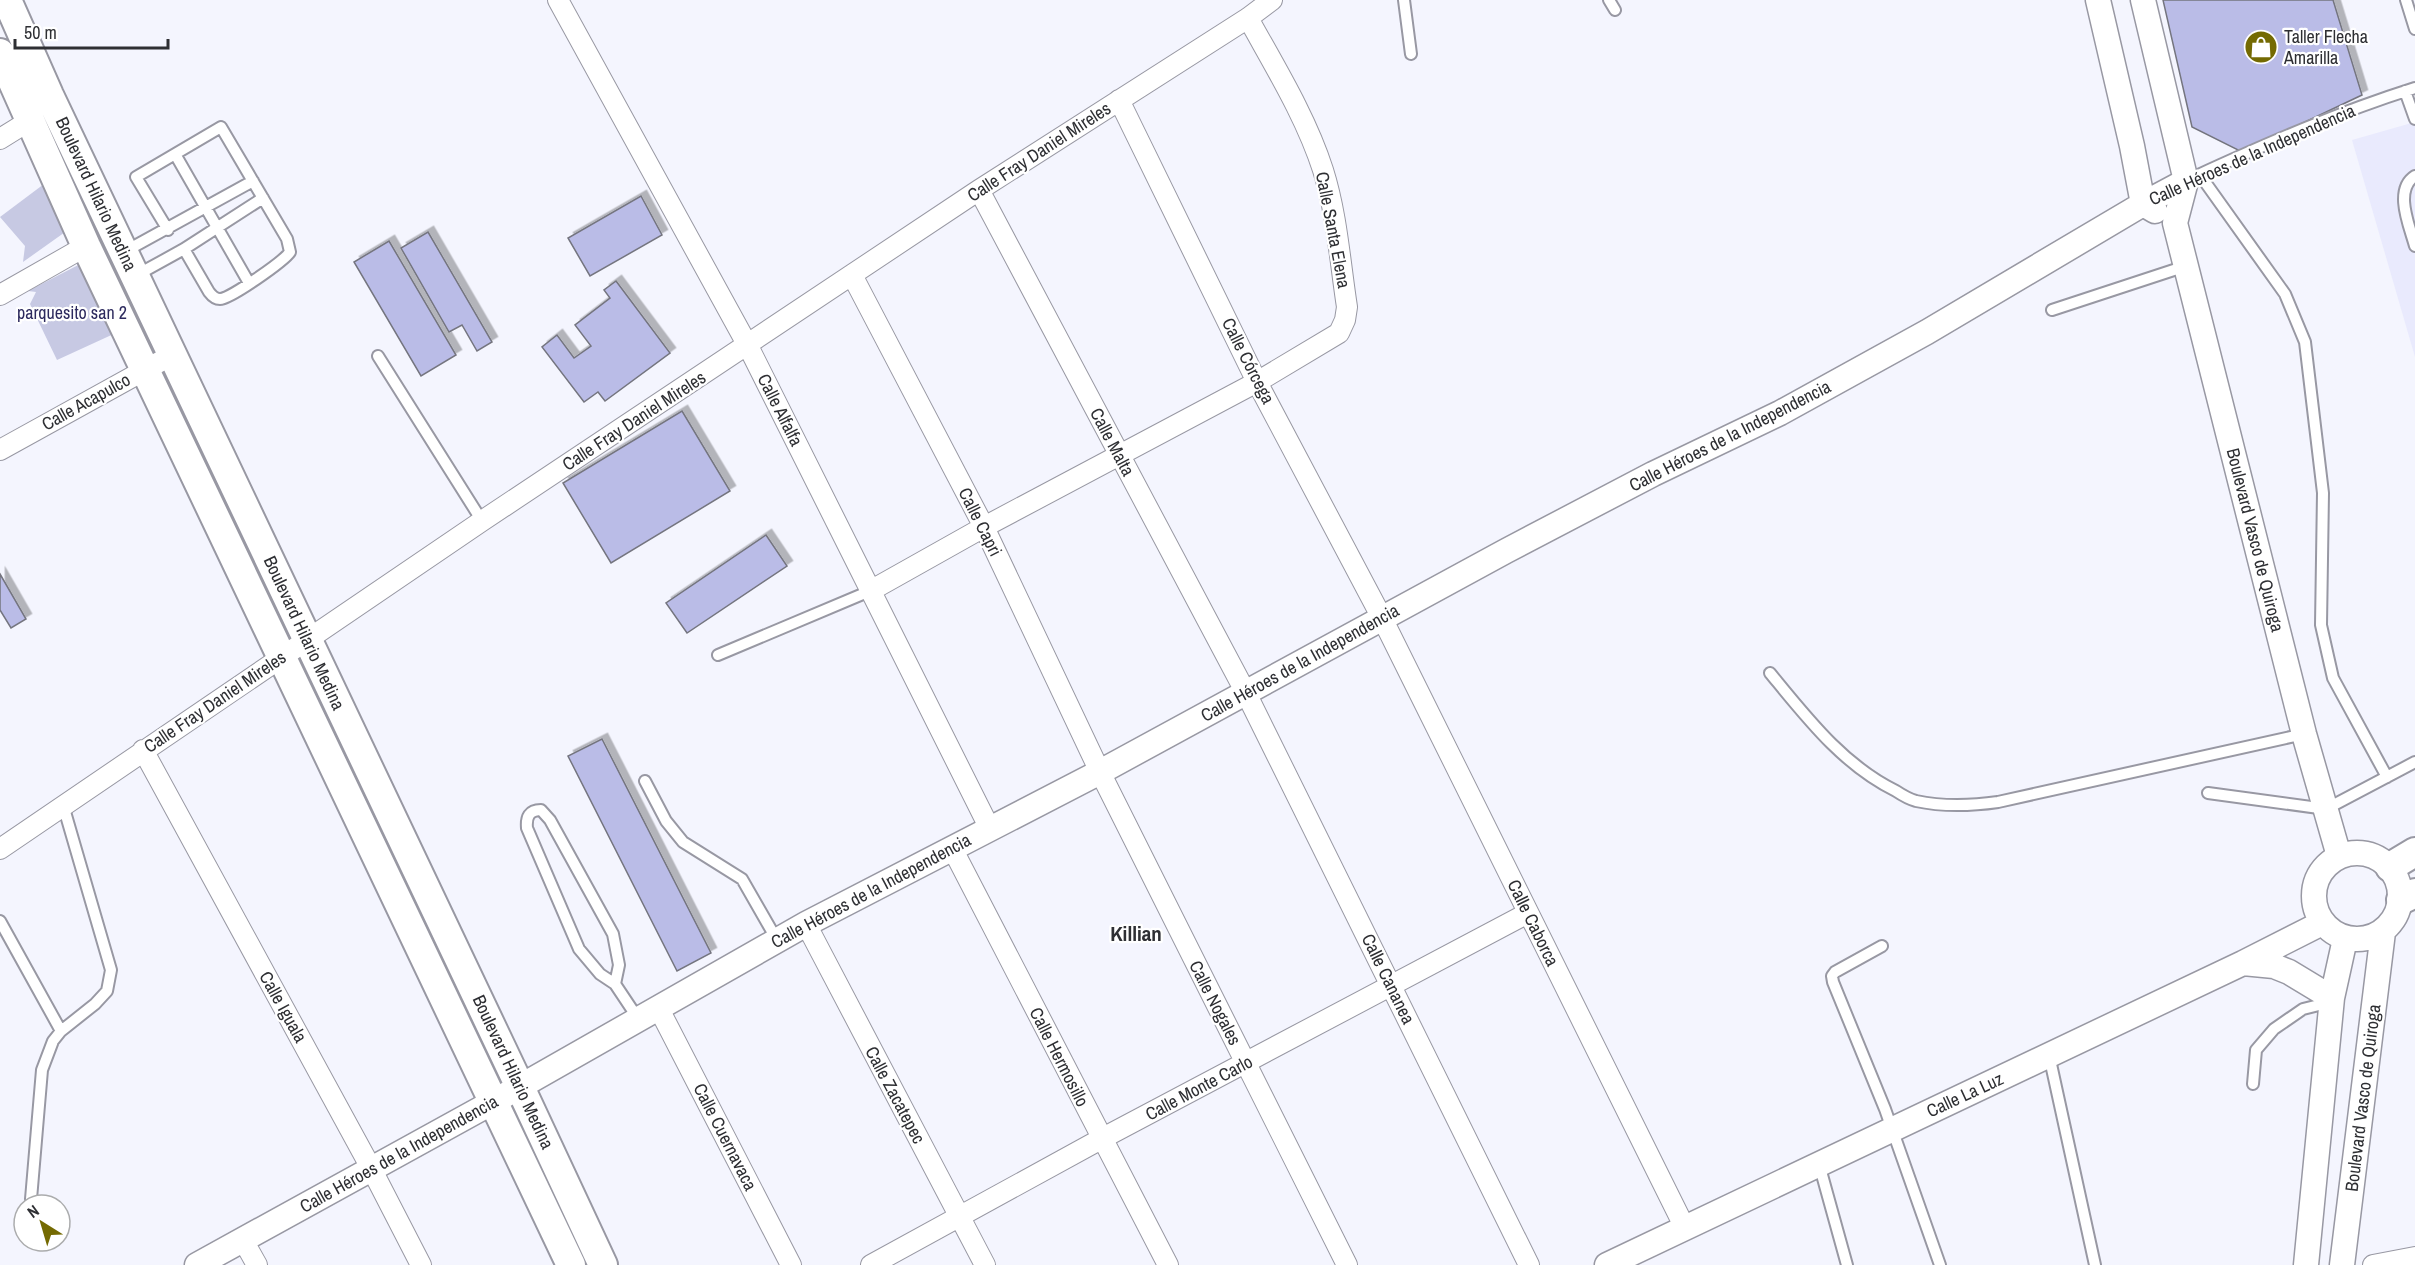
<svg xmlns="http://www.w3.org/2000/svg" width="2415" height="1265" viewBox="0 0 2415 1265" font-family="'Archivo Narrow',sans-serif">
	<style>
		.built { fill: #e9eafd }
		.green { fill: #c7c9e3 }
		.building { fill: #babce7; stroke: #74757f; stroke-width: 1.5; filter: url(#shadow) }
		.lines { fill: none; stroke-linecap: round; stroke-linejoin: round }
		.service-casing { stroke: #9898a3; stroke-width: 14 }
		.minor-casing { stroke: #9898a3; stroke-width: 22 }
		.tertiary-casing { stroke: #9898a3; stroke-width: 27 }
		.secondary-casing { stroke: #9898a3; stroke-width: 32 }
		.service { stroke: #fff; stroke-width: 10 }
		.minor { stroke: #fff; stroke-width: 20 }
		.tertiary { stroke: #fff; stroke-width: 24 }
		.secondary { stroke: #fff; stroke-width: 28 }
		.labels { text-anchor: middle; stroke-width: 4.5; stroke-linejoin: round; paint-order: stroke }
		.poi-label { font-size: 18px; fill: #2e2f33; stroke: #fff; text-anchor: start }
		.street-label { font-size: 18px; fill: #2e2f33; stroke: #fff }
		.park-label { font-size: 18px; fill: #2d2a5e; stroke: #fff }
		.quarter-label { font-size: 21px; font-weight: bold; fill: #2e2f33; stroke: #fff }
	</style>
	<defs>
		<filter id="shadow"><feDropShadow dx="5.5" dy="-5.5" stdDeviation="0" flood-color="#0004"/></filter>
	</defs>
	<rect width="100%" height="100%" fill="#f4f5fe"/>
	<!-- built -->
	<path class="built" d="M2415,122V357L2352,140Z"/>
	<!-- green -->
	<path class="green" d="M52,178L75,225L23,262L25,246L0,217Z
		M86,261L118,332L57,360L30,304L36,292L28,291Z"/>
	<!-- building -->
	<path class="building" d="M2163,0H2333L2362,95L2242,152L2192,127Z
		M641,196L662,235L590,276L568,238Z
		M428,232L492,342L477,351L462,325L449,332L401,248Z
		M389,241L456,355L421,376L354,262Z
		M616,281L670,353L605,401L598,392L584,402L542,347L557,335L574,358L591,346L575,325L610,298L604,290Z
		M682,411L730,491L611,563L563,483Z
		M766,535L787,566L687,633L666,603Z
		M0,574L26,619L11,628L0,610Z
		M602,739L711,953L677,971L568,756Z"/>
	<g class="lines">
		<defs>
			<path id="service" d="M1404,0L1411,54
				M1609,0L1615,10
				M2406,0L2415,29
				M2405,91L2415,119
				M175,154L249,283
				M2200,175L2285,294L2305,342L2323,493L2321,625L2333,678L2387,777
				M2196,176C2268,143 2339,112 2415,88
				M2415,176C2393,190 2410,227 2415,246
				M168,230L136,177L221,127L287,239L290,252C284,261 230,299 220,299C215,299 212,296 209,292L184,249
				M124,252L253,181
				M135,276L184,249L263,198
				M2052,310L2186,266
				M378,356L482,521
				M718,655L870,591
				M1770,673C1807,718 1843,765 1896,791C1902,795 1909,799 1916,801C1944,807 1970,806 1998,802L2304,734
				M645,781L666,821L683,842L742,879L777,940
				M2208,793L2326,809L2415,762
				M0,921L61,1031
				M1882,946L1835,972L1832,976L1833,982L1885,1109L1940,1265
				M615,984L619,965L613,934L550,820L541,810C529,810 526,817 527,828L579,949L600,974L615,984L639,1020
				M2049,1055L2095,1265
				M2253,1084L2256,1050L2274,1029L2303,1009L2331,1002
				M1819,1164L1847,1265
				M31,1199L42,1070L53,1041L61,1031L95,1004L107,991L111,970L63,805"/>
			<path id="minor" d="M558,0L748,346L989,827
				M1119,100L1257,382L1382,618L1685,1228
				M0,139L29,121
				M979,190L1246,693L1529,1265
				M852,275L984,527L1100,772L1347,1265
				M0,295L86,246
				M0,450L172,355
				M870,591L984,527L1257,382L1339,333L1345,320L1347,307C1340,262 1337,214 1323,170C1306,117 1275,67 1248,18
				M143,750L371,1168L421,1265
				M952,848L1168,1265
				M0,849L482,521L979,190L1248,18L1272,0
				M806,924L985,1265
				M659,1009L791,1265
				M243,1240L257,1265
				M871,1265L1101,1139L1528,913
				M2373,1265L2415,1257"/>
			<path id="tertiary" d="M2098,0L2132,146L2143,204L2155,211
				M2143,0L2186,181L2175,223L2304,734L2339,856
				M2314 896a43 43 0 1 1 86 0a43 43 0 1 1-86 0Z
				M2243,963L2274,966L2289,972L2332,998
				M197,1265L493,1102L806,924L1100,772L1506,551L1653,474L1780,413L1927,332L2143,204L2186,181
				M1607,1265L2243,963L2322,923
				M2306,1265L2332,998L2345,939
				M2342,1265L2383,932"/>
			<path id="secondary" d="M7,0L49,95L520,1087L603,1265
				M0,53L86,246L571,1265
				M2390,867L2415,852
				M2401,900L2415,893"/>
		</defs>
		<!-- service casing -->
		<use href="#service" class="service-casing"/>
		<!-- minor casing -->
		<use href="#minor" class="minor-casing"/>
		<!-- tertiary casing -->
		<use href="#tertiary" class="tertiary-casing"/>
		<!-- secondary casing -->
		<use href="#secondary" class="secondary-casing"/>
		<!-- service -->
		<use href="#service" class="service"/>
		<!-- minor -->
		<use href="#minor" class="minor"/>
		<!-- tertiary -->
		<use href="#tertiary" class="tertiary"/>
		<!-- secondary -->
		<use href="#secondary" class="secondary"/>
	</g>
	<!-- icons -->
	<defs>
		<symbol id="shop-disc" viewBox="-11 -11 22 22"><circle r="9.5" fill="#746a02" stroke="#fff"/><path d="M-5-2.5h2.3a2.7 3.5 0 0 1 5.4 0H5L5.5 6h-11ZM-1.5-2.5h3a1.5 2.3 0 0 0-3 0Z" fill="#fff"/></symbol>
	</defs>
	<g fill-rule="evenodd">
		<use href="#shop-disc" x="2242" y="28" width="38" height="38"/>
	</g>
	<g class="labels">
		<!-- poi labels -->
		<g class="poi-label">
			<text x="2284" y="43">Taller Flecha<tspan x="2284" dy="21">Amarilla</tspan></text>
		</g>
		<!-- street labels -->
		<g class="street-label">
			<text transform="translate(1039 152) rotate(-33)" y="6">Calle Fray Daniel Mireles</text>
			<text transform="translate(2252 155) rotate(-24)" y="6">Calle Héroes de la Independencia</text>
			<text transform="translate(96 194) rotate(65)" y="6">Boulevard Hilario Medina</text>
			<text transform="translate(1333 230) rotate(79)" y="6">Calle Santa Elena</text>
			<text transform="translate(1248 361) rotate(63)" y="6">Calle Córcega</text>
			<text transform="translate(86 402) rotate(-29)" y="6">Calle Acapulco</text>
			<text transform="translate(780 410) rotate(63)" y="6">Calle Alfalfa</text>
			<text transform="translate(634 421) rotate(-33)" y="6">Calle Fray Daniel Mireles</text>
			<text transform="translate(1730 436) rotate(-27)" y="6">Calle Héroes de la Independencia</text>
			<text transform="translate(1112 442) rotate(62)" y="6">Calle Malta</text>
			<text transform="translate(980 522) rotate(63)" y="6">Calle Capri</text>
			<text transform="translate(2255 540) rotate(76)" y="6">Boulevard Vasco de Quiroga</text>
			<text transform="translate(304 633) rotate(65)" y="6">Boulevard Hilario Medina</text>
			<text transform="translate(1300 663) rotate(-29)" y="6">Calle Héroes de la Independencia</text>
			<text transform="translate(215 702) rotate(-34)" y="6">Calle Fray Daniel Mireles</text>
			<text transform="translate(871 891) rotate(-28)" y="6">Calle Héroes de la Independencia</text>
			<text transform="translate(1533 923) rotate(64)" y="6">Calle Caborca</text>
			<text transform="translate(1388 979) rotate(64)" y="6">Calle Cananea</text>
			<text transform="translate(1215 1003) rotate(63)" y="6">Calle Nogales</text>
			<text transform="translate(283 1007) rotate(61)" y="6">Calle Iguala</text>
			<text transform="translate(1059 1057) rotate(63)" y="6">Calle Hermosillo</text>
			<text transform="translate(513 1072) rotate(65)" y="6">Boulevard Hilario Medina</text>
			<text transform="translate(1199 1088) rotate(-28)" y="6">Calle Monte Carlo</text>
			<text transform="translate(895 1095) rotate(62)" y="6">Calle Zacatepec</text>
			<text transform="translate(1965 1095) rotate(-25)" y="6">Calle La Luz</text>
			<text transform="translate(2363 1098) rotate(-83)" y="6">Boulevard Vasco de Quiroga</text>
			<text transform="translate(725 1137) rotate(63)" y="6">Calle Cuernavaca</text>
			<text transform="translate(399 1154) rotate(-29)" y="6">Calle Héroes de la Independencia</text>
		</g>
		<!-- park labels -->
		<g class="park-label">
			<text x="72" y="319">parquesito san 2</text>
		</g>
		<!-- quarter labels -->
		<g class="quarter-label">
			<text x="1136" y="941">Killian</text>
		</g>
	</g>
	<!-- north arrow -->
	<g transform="translate(42 1223) rotate(323)"><circle r="28" fill="#ffffff" stroke="#abacad" stroke-width="1.5"/>
	<path d="M0-4.5L10 22L0 15L-10 22Z" fill="#746a02"/>
	<text y="-9" font-size="16" font-weight="bold" text-anchor="middle" fill="#2e2f33">N</text>
	</g>
	<!-- scale -->
	<path d="M15 39v9h153v-9" fill="none" stroke="#2e2f33" stroke-width="3"/>
	<text x="24" y="39" font-size="18" fill="#2e2f33" stroke="#ffffff" stroke-width="4.5" paint-order="stroke">50 m</text>
</svg>
